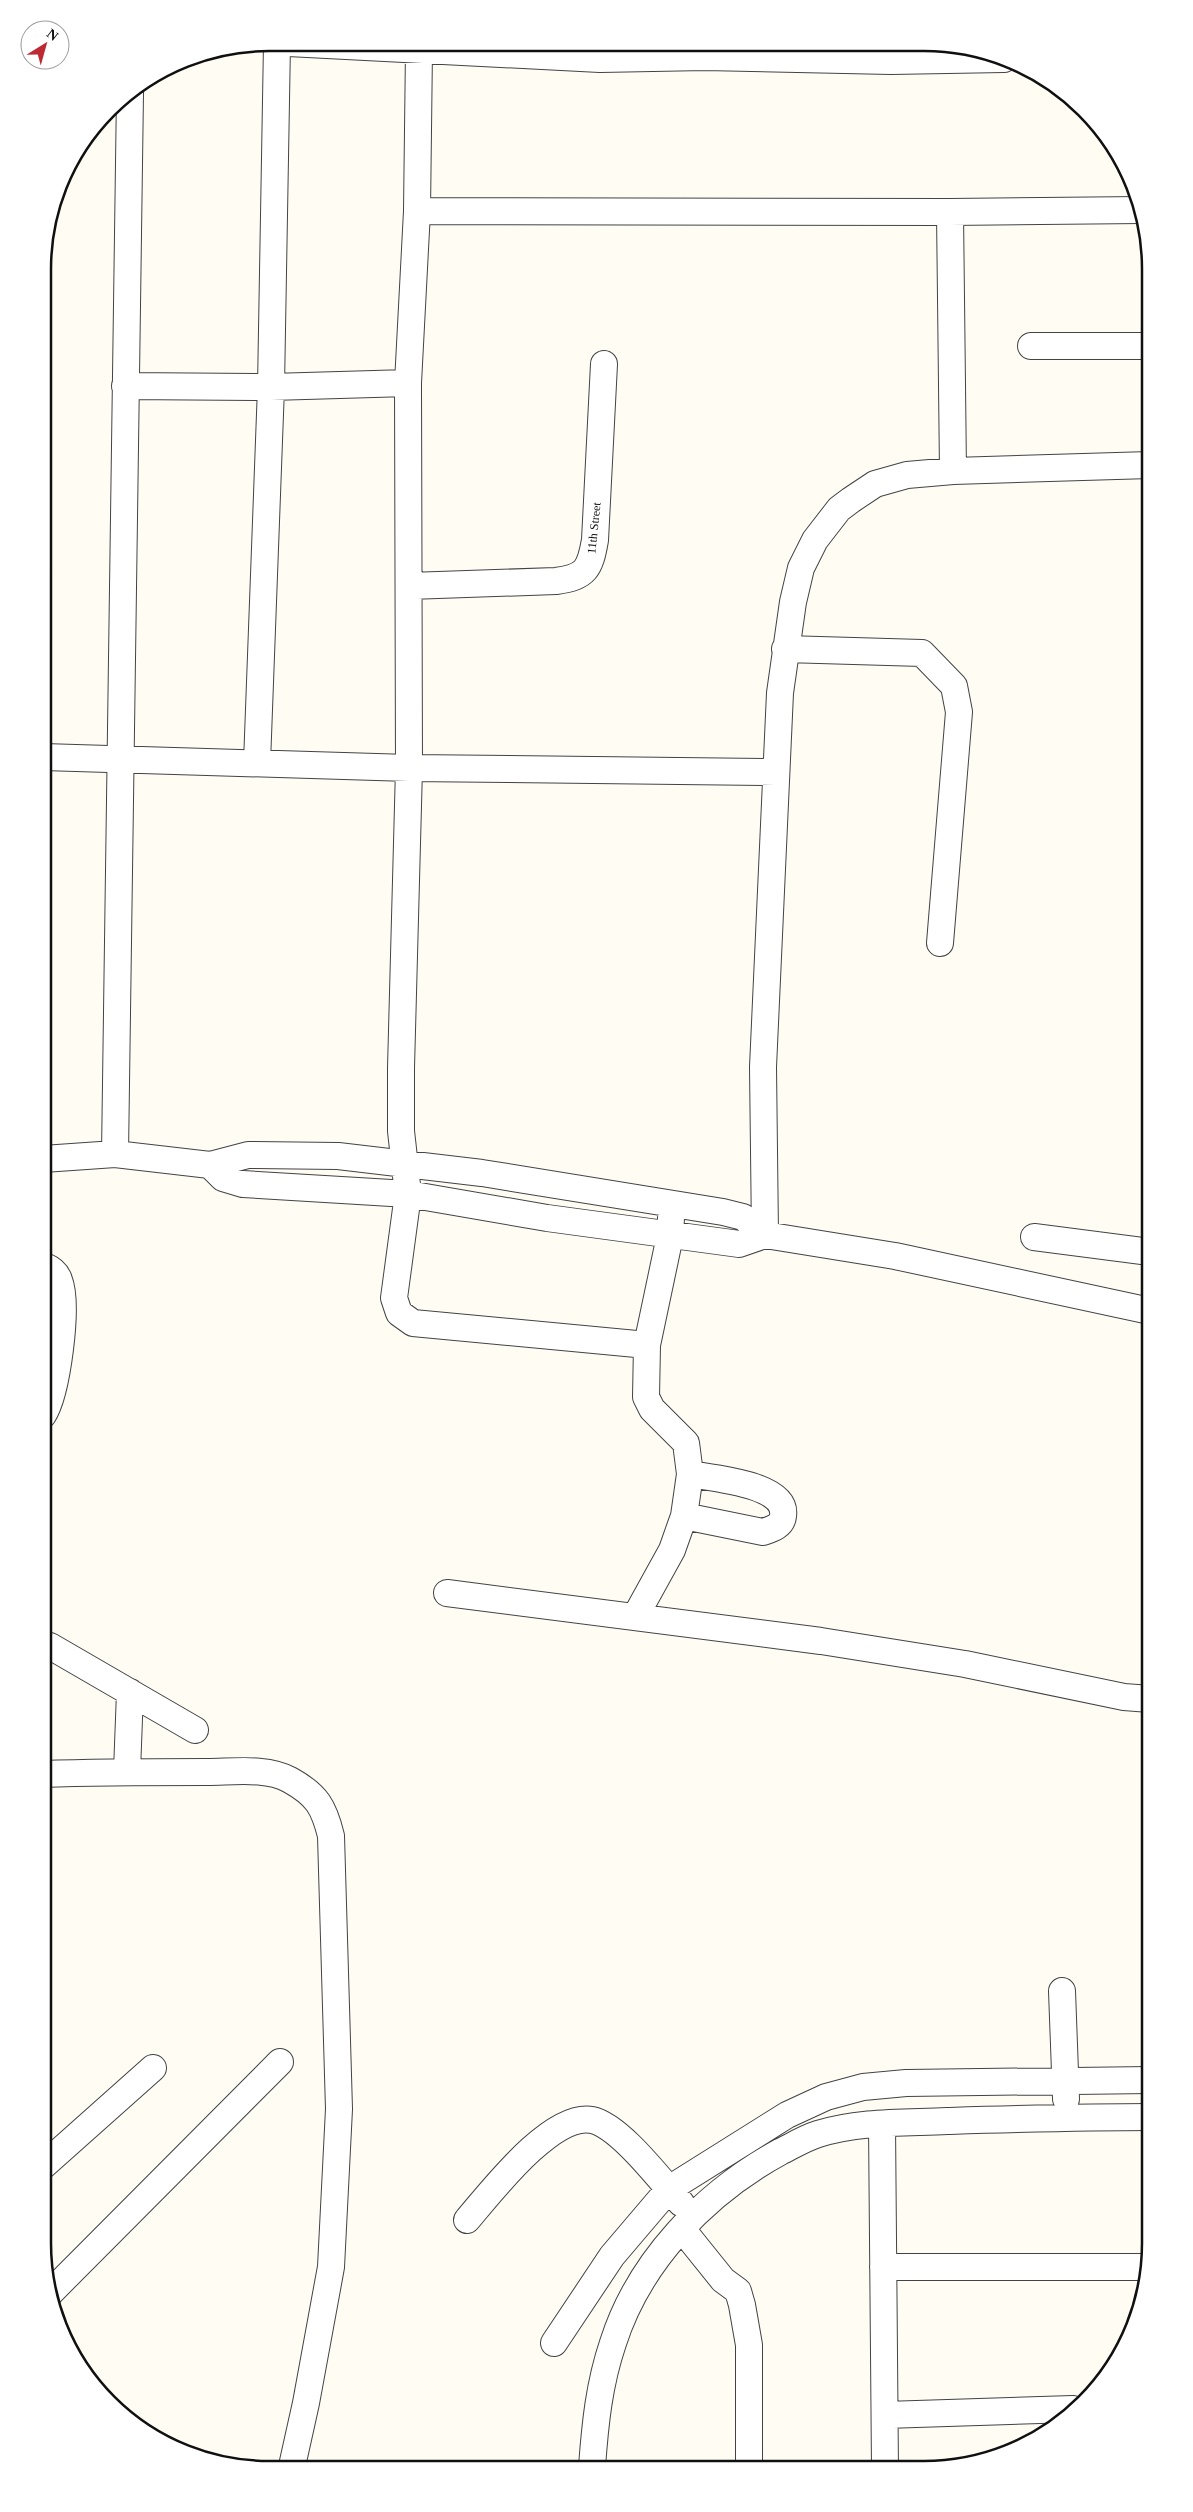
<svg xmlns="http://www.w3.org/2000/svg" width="1193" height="2512" viewBox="0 0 1193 2512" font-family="Georgia,serif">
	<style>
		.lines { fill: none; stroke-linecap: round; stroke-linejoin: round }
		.minor-casing { stroke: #434343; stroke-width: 28 }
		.minor { stroke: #fff; stroke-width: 26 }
		.labels { text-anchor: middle; stroke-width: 5; stroke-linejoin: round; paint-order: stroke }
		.street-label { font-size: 12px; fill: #101010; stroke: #fff }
		.rim { fill: none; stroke: #101010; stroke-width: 2.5 }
	</style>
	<rect width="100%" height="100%" fill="#fffcf4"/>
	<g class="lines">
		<defs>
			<path id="minor" d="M288,43L600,59L705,57L891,61L1004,59
				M419,49L417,211L408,383L409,768L401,1068V1131L408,1194L394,1298L399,1313L413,1323L647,1345
				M417,211L950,212L1142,210
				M950,212L953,471
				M1031,346H1150
				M125,386L271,387L408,383
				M409,586L556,581C586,577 590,569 595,540L604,364
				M785,649L922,653L954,686L959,712L940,943
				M43,757L409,768L775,772
				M257,763L271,387L277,43
				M115,1154L130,93
				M43,1159L115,1154L210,1165L248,1155L338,1156L482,1173L723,1212L743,1217L765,1235
				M210,1165L223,1178L243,1184L408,1194L547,1218L739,1244L765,1235L895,1256L1150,1311
				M765,1235L763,1067L780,693L793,602L801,568L815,540L839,509L851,500L875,484L907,475L953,471L1150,465
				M1034,1237L1150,1252
				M43,1415C57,1394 69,1305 59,1280C57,1273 50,1267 43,1266
				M684,1516L763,1532C772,1529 782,1526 783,1516C788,1484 712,1478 690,1474
				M447,1593L821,1641L965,1664L1124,1697L1150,1699
				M635,1617L672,1550L684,1516L690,1474L686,1443L652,1409L646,1397L647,1345L670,1236L671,1218
				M50,1646L195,1730
				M127,1771L130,1692
				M43,1774C98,1772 152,1772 207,1772C233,1772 267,1767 290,1780C317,1795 324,1807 331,1836L339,2109L331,2267L306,2403L292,2466
				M1062,1991L1066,2099
				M882,2124L885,2469
				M43,2166L153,2068
				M467,2220C491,2192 552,2112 592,2120C620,2126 661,2181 681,2203
				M682,2229L723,2280L738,2291L742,2305L749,2345V2468
				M883,2267H1148
				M49,2294L280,2062
				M554,2343L612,2256L669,2189L787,2115L826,2097L863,2087L906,2083L1150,2080
				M885,2415L1073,2409
				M592,2467C595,2425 599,2384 613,2343C639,2261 705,2193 780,2152C792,2146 805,2138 818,2134C859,2121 905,2123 947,2121C1015,2119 1082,2117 1150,2117"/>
		</defs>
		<!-- minor casing -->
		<use href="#minor" class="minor-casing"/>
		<!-- minor -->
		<use href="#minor" class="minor"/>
	</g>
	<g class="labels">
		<!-- street labels -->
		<g class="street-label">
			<text transform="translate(594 528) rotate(-84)" y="4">11th Street</text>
		</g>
	</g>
	<!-- crop -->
	<path d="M0 0H1193V2512H0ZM269 51H924A218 218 0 0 1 1142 269V2243A218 218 0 0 1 924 2461H269A218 218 0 0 1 51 2243V269A218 218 0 0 1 269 51Z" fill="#fff" fill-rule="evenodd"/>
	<path class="rim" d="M269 51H924A218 218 0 0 1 1142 269V2243A218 218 0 0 1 924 2461H269A218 218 0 0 1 51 2243V269A218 218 0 0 1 269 51Z"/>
	<!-- north arrow -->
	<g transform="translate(45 45) rotate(37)"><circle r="24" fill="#ffffff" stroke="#9f9f9f"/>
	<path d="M0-4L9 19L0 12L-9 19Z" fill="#be2a33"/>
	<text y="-8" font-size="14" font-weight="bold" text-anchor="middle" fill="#101010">N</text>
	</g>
</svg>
